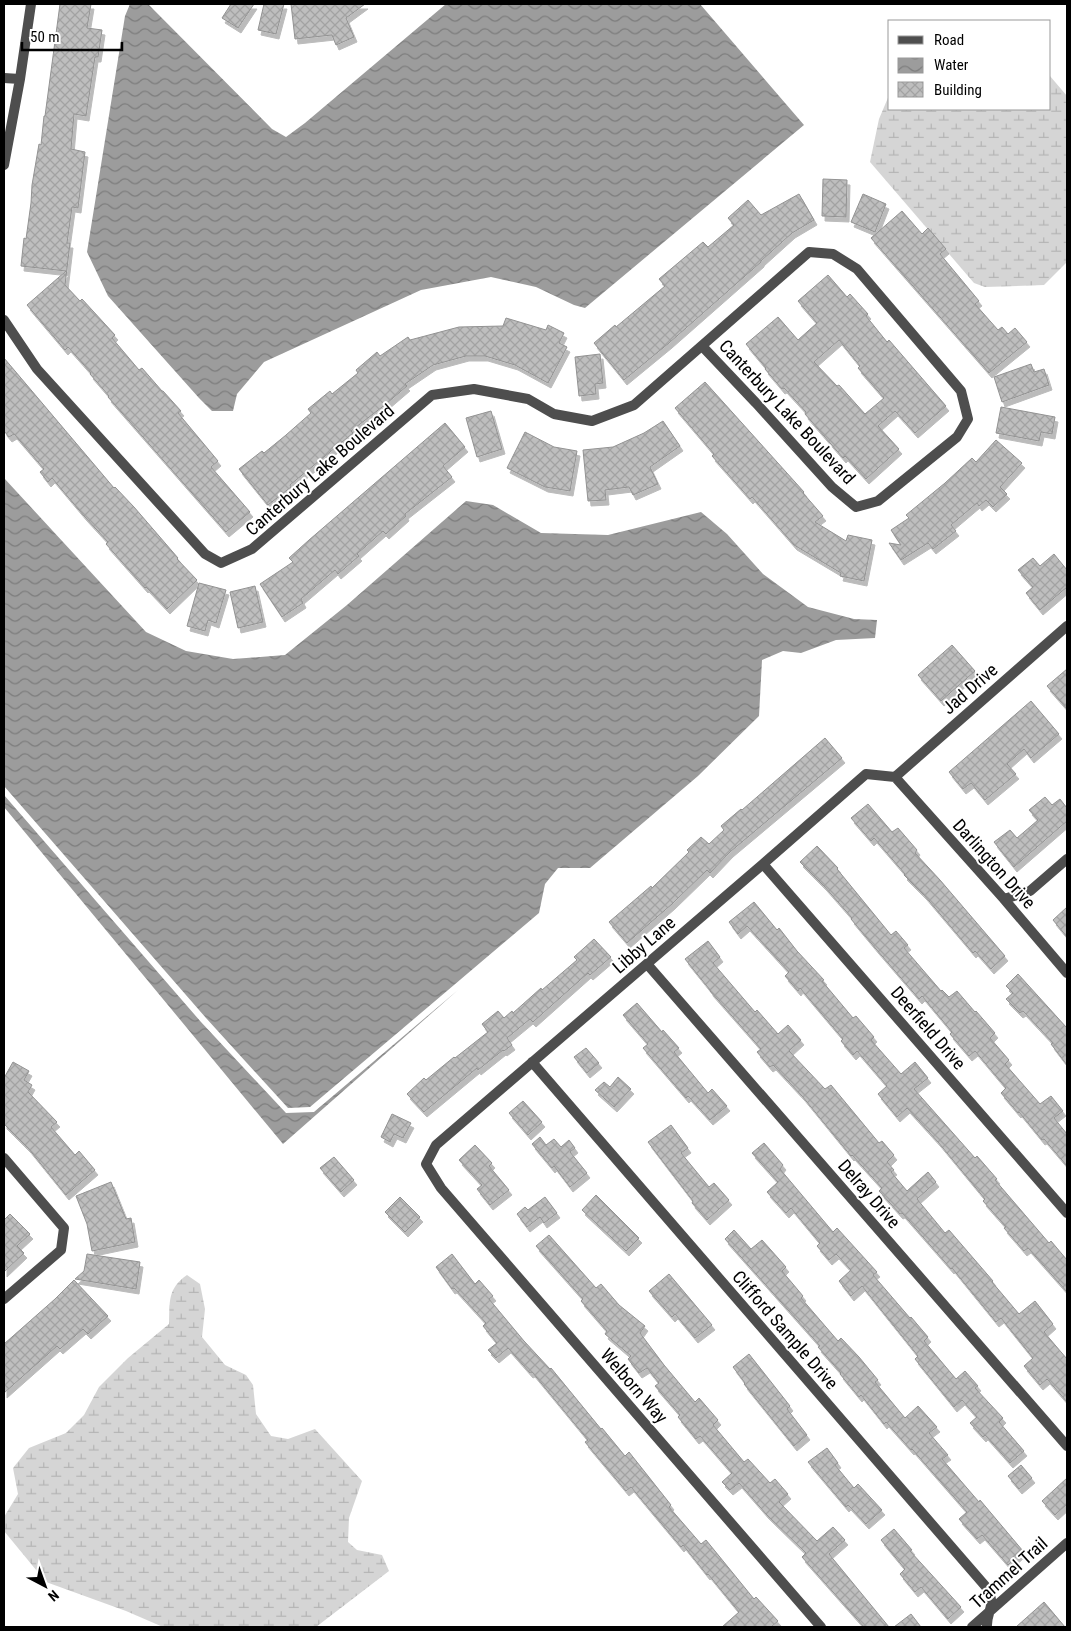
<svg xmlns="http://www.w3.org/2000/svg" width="1071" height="1631" viewBox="0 0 1071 1631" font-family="'Roboto Condensed',sans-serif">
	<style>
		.wetland { fill: url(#wetland-marsh) }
		.water { fill: url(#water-waves) }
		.building { fill: url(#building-cross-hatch); stroke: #929292; fill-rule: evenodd; filter: url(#shadow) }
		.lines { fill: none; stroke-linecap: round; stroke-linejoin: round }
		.street { stroke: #4e4e4e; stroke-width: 10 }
		.labels { text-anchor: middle; stroke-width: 4; stroke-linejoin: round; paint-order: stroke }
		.street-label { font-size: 18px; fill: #000; stroke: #fff }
	</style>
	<defs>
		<pattern id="wetland-marsh" width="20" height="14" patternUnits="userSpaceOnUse" patternTransform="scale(1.25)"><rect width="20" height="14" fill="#d5d5d5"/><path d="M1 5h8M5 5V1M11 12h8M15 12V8" fill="none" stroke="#b5b5b5"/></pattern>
		<pattern id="water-waves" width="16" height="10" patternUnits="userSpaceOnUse" patternTransform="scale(1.25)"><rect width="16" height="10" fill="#9c9c9c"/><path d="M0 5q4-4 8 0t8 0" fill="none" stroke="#7d7d7d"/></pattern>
		<pattern id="building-cross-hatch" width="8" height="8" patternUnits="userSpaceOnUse" patternTransform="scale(1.25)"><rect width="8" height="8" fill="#bebebe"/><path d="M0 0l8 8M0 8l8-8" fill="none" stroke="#a2a2a2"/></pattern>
		<filter id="shadow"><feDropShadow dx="3" dy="5" stdDeviation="0" flood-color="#0004"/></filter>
	</defs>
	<rect width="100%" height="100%" fill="#fff"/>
	<!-- wetland -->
	<path class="wetland" d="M1050,76L1067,96V262L1044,285L985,287L974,283L870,162L879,119L890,93V109H1050Z
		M187,1275L200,1284L205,1309L202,1337L225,1365L246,1375L253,1385L256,1414L271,1436L288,1439L315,1429L362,1481L349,1518L348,1542L357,1550L382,1555L389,1571L316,1627H163L126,1611L46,1582L4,1531V1517L18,1494L13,1468L29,1448L66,1433L84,1415L99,1387L128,1358L169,1324C170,1302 167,1289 187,1275Z"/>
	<!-- water -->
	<path class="water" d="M130,4H148L272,129L286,137L305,123L446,4H700L804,125L585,308L574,305L536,287L491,277L421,290L264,362L237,394L233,411H212L199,398L108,296L87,252L125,16Z
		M4,478L146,632L186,651L233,659L285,655L347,605L466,501L493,505L541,533L608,535L701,512L727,534L763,574L808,607L854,619L877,620L875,638L836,640L801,653L783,651L762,660L759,716L698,776L590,868H558L545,884L539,913L310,1107L288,1108L206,1018L4,786Z
		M4,795L201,1022L286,1113L314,1112L458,990L283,1144L4,807Z"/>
	<!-- building -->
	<path class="building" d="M60,4H91L87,28L102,30L98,57H95L86,116L74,114L71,149L85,152L78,208L72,207L67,243H70L65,285L80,301L82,299L115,335L112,338L139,370L142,368L162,391H163L181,411L178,413L218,461L211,467L250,512L226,532L108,397L109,396L90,374L91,373L68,347L65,350L27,305L66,271L21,266L24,238L26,239L31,203L32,185L39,144L41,145L44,116H45Z
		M231,4H254L238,28L222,18Z
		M264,4H284L276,34L258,30Z
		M291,4H365L346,18L354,37L336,45L332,35L295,39Z
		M823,179L847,180L846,217L822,216Z
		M799,194L814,220L792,233L761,261V262L669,343L624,380L594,343L615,325L616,327L665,286L659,279L703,242L708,247L734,225L728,218L748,200L761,215Z
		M863,194L886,204L875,232L851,222Z
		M902,211L922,234L928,228L946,249L940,254L979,301L975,304L998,330L1002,327L1008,334L1015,328L1027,342L989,373L871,238Z
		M828,275L847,297L850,294L868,314L866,316L887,342L889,340L946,406L915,433L895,411L878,426L899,449L866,479L845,456L843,458L805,414L806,412L784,388L782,389L765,369L766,368L746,344L778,317L798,340L817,323L798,301ZM839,340L860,366L858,368L884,398L865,414L839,385L837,386L814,362Z
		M506,318L546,330L548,325L564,333L559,343L567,347L548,383L515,365L485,356H466L433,365L405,384L407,386L386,404L351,431L353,433L290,485L291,487L268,505L239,469L262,451L264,453L286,435L311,413L308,409L330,391L332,394L358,373L356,370L377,352L380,356L408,337L410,340L459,327L503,326Z
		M600,354L603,383L595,384L596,394L579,396L575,357Z
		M4,358L114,488L115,487L134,507L178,558L177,559L197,580L167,609L146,587L145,588L106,544L108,542L84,516L52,478L48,482L40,472L44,469L14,434L9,437L4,431Z
		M1031,364L1034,372L1044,369L1049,385L1002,402L994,377Z
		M705,382L804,492L803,493L823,516L815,522L846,541L848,535L872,540L864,581L840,576L841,573L794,545L752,497L750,499L712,456L714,454L675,408Z
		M1001,407L1055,417L1052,434L1041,432L1039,441L996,433Z
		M491,411L502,449L477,457L466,418Z
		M663,421L680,446L650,467L658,484L633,495L629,487L605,490L606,500L588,501L583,450L613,447L644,433Z
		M445,423L465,447L443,466L452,477L405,514L406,516L386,534L383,531L357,554L359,556L338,574L335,570L301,599L303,603L282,617L260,584L293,562L289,558L309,540Z
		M525,432L554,447L577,451L570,491L545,487L507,468Z
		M996,440L1022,463L1000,487L1007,494L993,507L986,500L979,506L977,503L951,525L956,531L933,549L928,543L901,560L889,543L901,545L891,530L909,518L906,515L945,483L972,458L976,462Z
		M1054,554L1067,570V587L1040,610L1026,593L1033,587L1018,570L1033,558L1040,566Z
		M199,583L226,590L216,623L208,620L205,631L187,626Z
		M255,586L263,622L238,628L230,592Z
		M952,645L975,671L941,701L918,675Z
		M1067,669V709L1047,686Z
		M1031,701L1059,734L1031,758L1024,749L1007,764L1016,774L985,800L971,783L963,789L949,772Z
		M825,738L842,758L730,852L710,873L707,870L672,904L627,943L609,922L651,886L652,888L689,852L687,850L701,837L709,844L724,830L721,826L741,809L742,810Z
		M1045,797L1052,805L1060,799L1067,808V821L1014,867L994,842L1010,830L1017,838L1038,820L1029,810Z
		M868,804L892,832L898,828L917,850L915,853L940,880L1005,956L991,969L975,951L973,953L924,895L904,875L905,874L874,838L871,841L851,818Z
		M817,846L838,868L837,869L891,935L896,931L908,945L904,948L941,991L942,990L949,997L957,991L975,1012L976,1011L995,1033L990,1038L1009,1060L1005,1064L1040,1104L1051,1096L1063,1111L1054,1118L1067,1134V1166L1044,1139L1042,1140L1019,1112L1018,1113L1001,1093L1006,1088L975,1051L969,1056L950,1034L952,1032L922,996L919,999L876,949L851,919L852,918L824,886L800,862Z
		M754,902L777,930L779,928L797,951L824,980L822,981L853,1018L856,1016L874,1037L871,1040L901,1074L915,1062L928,1078L914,1089L975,1158L977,1156L997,1179L995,1180L1049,1243L1051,1241L1067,1260V1292L1028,1248L1024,1251L1004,1228L1006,1227L983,1201L985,1199L938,1142L907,1108L897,1117L878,1094L887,1086L857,1051L853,1055L841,1041L843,1039L800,988L798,991L785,976L789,972L747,926L738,934L729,922Z
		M1067,907V937L1053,920Z
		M594,939L611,957L590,975L588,973L533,1022L530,1019L507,1038L512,1045L504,1051L503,1050L478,1070L477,1068L424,1112L407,1094L424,1078L426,1080L454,1057L455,1058L488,1032L482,1024L498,1011L504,1018L512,1011L513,1013L541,988L542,990L577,960L574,957Z
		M708,941L720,957L713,963L755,1012L757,1010L778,1034L788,1025L801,1040L789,1051L825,1089L831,1085L879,1143L882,1141L894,1155L887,1162L894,1170L891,1172L907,1191L928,1172L936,1182L917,1199L945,1233L949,1230L993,1281L992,1282L1019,1314L1035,1301L1053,1324L1044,1332L1067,1359V1402L1047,1379L1040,1385L1024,1366L1033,1358L1001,1318L996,1322L952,1268L951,1269L902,1213L900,1214L879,1191L882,1188L852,1155L851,1156L802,1096L773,1065L770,1067L757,1052L761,1049L710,991V990L685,959Z
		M1018,974L1067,1028V1065L1051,1044L1053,1043L1023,1011L1020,1013L1006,999L1013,993L1006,986Z
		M637,1003L662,1032L663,1030L679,1048L674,1052L708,1093L712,1089L727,1106L710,1120L688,1096L686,1098L643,1048L648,1044L623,1015Z
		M586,1048L599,1063L587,1073L574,1057Z
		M13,1062L29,1071L24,1080L32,1085L28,1092L57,1122L51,1127L75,1155L79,1151L95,1170L66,1195L28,1148L4,1124V1078Z
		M618,1077L631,1089L614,1107L595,1090L604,1082L610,1087Z
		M523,1101L542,1122L528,1135L509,1113Z
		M392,1114L411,1123L403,1138L394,1134L390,1142L381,1137Z
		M671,1125L688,1148L681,1153L709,1187L714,1183L729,1200L707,1220L692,1203L693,1201L648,1142Z
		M540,1137L546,1145L554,1139L561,1147L569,1140L575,1148L570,1152L587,1173L570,1187L554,1166L552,1168L532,1144Z
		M764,1143L783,1165L780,1169L833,1232L837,1228L877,1272L873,1275L910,1318L911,1317L928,1337L924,1341L956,1379L965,1371L978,1386L975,1388L1003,1418L999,1422L1024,1451L1010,1463L985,1435L983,1437L970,1423L977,1417L962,1400L954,1407L915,1359L918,1356L862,1286L851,1296L839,1281L851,1270L836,1254L829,1260L817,1246L820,1243L791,1208L786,1213L767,1192L778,1182L752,1153Z
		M475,1145L492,1163L489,1166L509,1190L490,1205L477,1189L482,1185L459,1160Z
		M334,1157L354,1180L341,1192L320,1168Z
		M111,1182L126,1219L131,1218L135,1242L92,1251L87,1224L76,1196Z
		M596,1195L639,1238L626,1251L582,1210Z
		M400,1197L420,1217L405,1232L385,1212Z
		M545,1197L557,1213L544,1223L540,1217L527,1227L517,1214L525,1207L528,1210Z
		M10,1214L30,1234L17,1246L24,1253L4,1272V1220Z
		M734,1230L751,1249L762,1240L786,1267L782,1271L803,1296L801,1298L838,1341L841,1338L859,1357L878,1380L875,1382L905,1418L918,1406L937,1427L929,1433L948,1455L942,1459L979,1502L980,1500L1023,1551L1008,1565L982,1535L977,1539L959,1519L967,1512L912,1449L911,1450L886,1422L884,1424L861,1395L859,1397L840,1374L841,1373L818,1347L820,1346L725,1239Z
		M549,1235L596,1288L601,1284L619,1305L645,1326L640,1333L664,1365L695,1402L699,1398L718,1420L713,1425L744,1462L748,1459L770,1483L775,1479L788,1494L779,1502L817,1541L833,1527L845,1540L829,1554L889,1627H864L802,1557L806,1553L766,1514L739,1483L730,1490L722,1482L732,1473L700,1436L696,1439L678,1417L680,1415L655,1386L659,1383L647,1368L639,1373L628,1359L631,1356L605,1334L607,1331L581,1301L583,1299L536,1246Z
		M87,1254L140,1262L136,1289L75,1279L84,1271Z
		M452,1254L475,1284L479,1280L493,1296L489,1299L524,1341L550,1369L551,1368L601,1429L602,1428L625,1456L629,1452L671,1505L669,1507L701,1544L706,1540L754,1599L756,1597L778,1621L771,1627H722L739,1612L708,1574L707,1575L683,1545L681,1547L631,1487L626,1491L585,1442L588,1440L532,1372L530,1373L508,1348L496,1358L488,1350L497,1343L483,1326L486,1323L454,1288L452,1289L436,1267Z
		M669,1274L712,1325L695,1338L675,1314L672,1317L649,1291Z
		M74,1280L108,1316L88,1334L83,1329L60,1349L57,1346L4,1393V1344L55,1299Z
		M749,1354L790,1406L787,1409L807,1435L794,1446L744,1384L745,1383L733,1367Z
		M827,1448L838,1463L835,1465L854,1488L858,1484L882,1510L866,1524L848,1505L846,1507L808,1462Z
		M1021,1465L1032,1478L1019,1489L1008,1476Z
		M1067,1478V1504L1055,1515L1042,1501Z
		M894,1529L912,1550L910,1551L961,1607L948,1619L921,1587L915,1592L900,1574L905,1569L881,1540Z
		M1044,1602L1065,1627H1016Z
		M911,1614L921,1627H894Z"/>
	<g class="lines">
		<!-- street -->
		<path class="street" d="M4,78L20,79
			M4,165L20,79L31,4
			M4,320L37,369L205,554L221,563L252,549L432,395L474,389L528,399L554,414L592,421L634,405L809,252L833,254L857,269L961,391L968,419L957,437L878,501L856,507L832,487L756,403L702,346
			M895,777L1004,899L1067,973
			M895,777L1067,626
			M763,864L1067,1213
			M1004,899L1030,891L1067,859
			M647,964L1067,1446
			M532,1062L987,1588C997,1607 986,1611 987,1627
			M4,1158L64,1228L61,1250L4,1299
			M821,1627L441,1188L426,1164L436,1145L763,864L866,774L895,777
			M972,1627L1067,1543"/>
	</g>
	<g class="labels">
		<!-- street labels -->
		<g class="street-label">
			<text transform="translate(787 412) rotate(47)" y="6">Canterbury Lake Boulevard</text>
			<text transform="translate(320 470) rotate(-41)" y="6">Canterbury Lake Boulevard</text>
			<text transform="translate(970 689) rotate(-41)" y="6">Jad Drive</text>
			<text transform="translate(994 864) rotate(48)" y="6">Darlington Drive</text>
			<text transform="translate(644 945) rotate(-41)" y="6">Libby Lane</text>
			<text transform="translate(928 1028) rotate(49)" y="6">Deerfield Drive</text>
			<text transform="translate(869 1194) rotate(49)" y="6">Delray Drive</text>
			<text transform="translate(785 1330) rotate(49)" y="6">Clifford Sample Drive</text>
			<text transform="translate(634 1386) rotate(49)" y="6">Welborn Way</text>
			<text transform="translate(1009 1573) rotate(-42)" y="6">Trammel Trail</text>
		</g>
	</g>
	<!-- border -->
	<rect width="1071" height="1631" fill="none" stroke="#000000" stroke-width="10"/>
	<!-- legend -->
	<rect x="888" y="20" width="162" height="90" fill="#ffffff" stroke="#999999"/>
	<rect x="898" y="36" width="25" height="8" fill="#4e4e4e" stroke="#999999"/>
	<text x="934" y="45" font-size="15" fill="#000000">Road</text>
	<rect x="898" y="58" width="25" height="15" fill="url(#water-waves)" stroke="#999999"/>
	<text x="934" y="70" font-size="15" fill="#000000">Water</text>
	<rect x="898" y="82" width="25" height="15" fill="url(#building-cross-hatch)" stroke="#999999"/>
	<text x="934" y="95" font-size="15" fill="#000000">Building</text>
	<!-- north arrow -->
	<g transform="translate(45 1586) rotate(139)" stroke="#ffffff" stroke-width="4" paint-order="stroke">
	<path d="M0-4L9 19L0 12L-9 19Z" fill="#000000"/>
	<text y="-8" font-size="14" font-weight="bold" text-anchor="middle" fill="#000000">N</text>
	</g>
	<!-- scale -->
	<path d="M22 42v8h100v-8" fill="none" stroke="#000000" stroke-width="2.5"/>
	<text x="30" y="42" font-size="15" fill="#000000" stroke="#ffffff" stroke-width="4" paint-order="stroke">50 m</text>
</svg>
